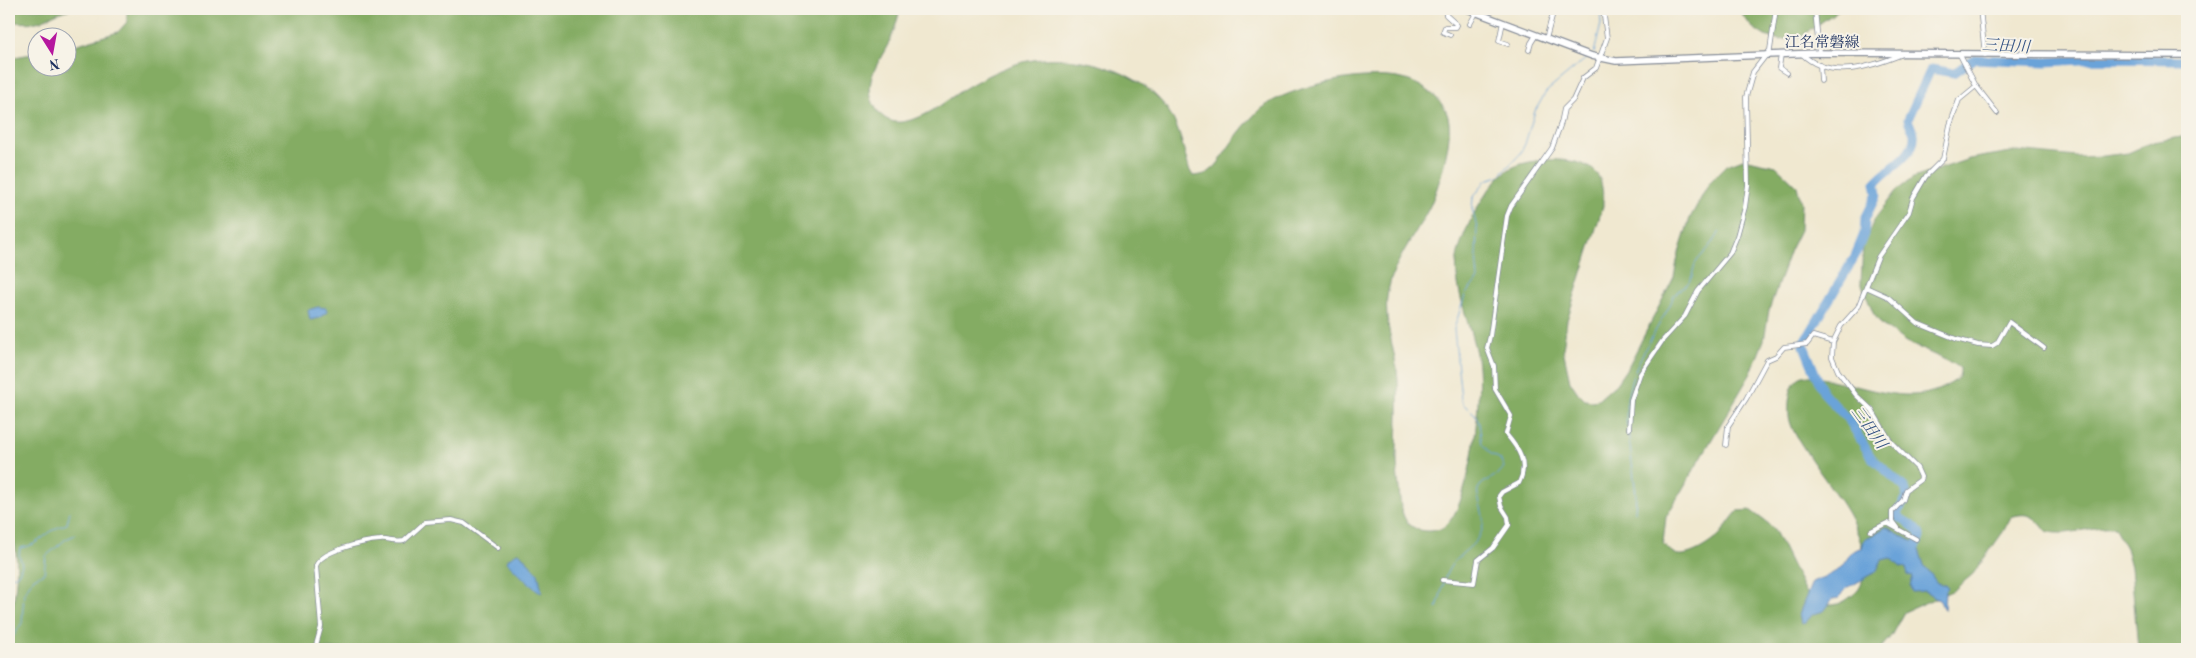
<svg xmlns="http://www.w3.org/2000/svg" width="2196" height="658" viewBox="0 0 2196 658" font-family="'Old Standard TT','Noto Serif JP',serif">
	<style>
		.forest { fill: #84ac63; stroke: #506e60 }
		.water { fill: #6aa3d9; stroke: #42699c }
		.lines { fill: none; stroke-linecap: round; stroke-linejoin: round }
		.stream { stroke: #6aa3d9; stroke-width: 1 }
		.river { stroke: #6aa3d9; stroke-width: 9 }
		.minor-casing { stroke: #868c97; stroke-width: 5.5 }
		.primary-casing { stroke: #868c97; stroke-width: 8 }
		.minor { stroke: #fff; stroke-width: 4 }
		.primary { stroke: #fff; stroke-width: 5.5 }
		.labels { text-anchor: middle; stroke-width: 4; stroke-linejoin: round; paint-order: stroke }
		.street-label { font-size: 15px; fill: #1b2f5e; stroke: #f7f3e8 }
		.water-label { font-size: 16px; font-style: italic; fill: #335283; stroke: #f7f3e8 }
	</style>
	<rect width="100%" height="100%" fill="#f7f3e8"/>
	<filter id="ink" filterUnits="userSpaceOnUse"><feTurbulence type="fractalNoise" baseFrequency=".02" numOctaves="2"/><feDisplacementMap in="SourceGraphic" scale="10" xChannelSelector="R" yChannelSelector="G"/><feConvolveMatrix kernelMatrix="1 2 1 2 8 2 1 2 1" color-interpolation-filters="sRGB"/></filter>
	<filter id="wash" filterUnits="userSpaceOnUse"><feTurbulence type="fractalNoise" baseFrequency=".0096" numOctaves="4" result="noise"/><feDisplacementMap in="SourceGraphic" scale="20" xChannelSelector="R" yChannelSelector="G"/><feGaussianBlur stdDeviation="1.12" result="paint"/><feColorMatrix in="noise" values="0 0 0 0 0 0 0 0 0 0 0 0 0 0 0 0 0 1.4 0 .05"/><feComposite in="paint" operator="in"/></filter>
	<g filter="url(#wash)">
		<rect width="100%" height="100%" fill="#f0e8d0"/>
		<!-- forest -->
		<path class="forest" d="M9,9H74C61,10 52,16 41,21C32,24 18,22 9,22Z
			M124,9H900C898,18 895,29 891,38C883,57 866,75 871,97C876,114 888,126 907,121C932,116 950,96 972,84C993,72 1019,60 1043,59C1086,56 1138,71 1165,106C1179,124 1183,148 1189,169L1193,176C1200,175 1206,175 1211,170C1219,165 1224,153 1230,145C1238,133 1249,120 1259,110C1288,85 1377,67 1412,82C1427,88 1444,101 1448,117C1454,138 1438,191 1428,210C1414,237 1394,261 1388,291C1382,319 1396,351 1398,380C1400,417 1394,452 1399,489C1400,497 1400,507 1403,514C1408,530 1426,534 1440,529C1472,516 1483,390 1477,359C1472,329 1453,287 1457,258C1461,233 1487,184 1508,170C1526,158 1570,156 1589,167C1603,175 1603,191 1603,206L1567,320L1563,349L1570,381L1578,393L1585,400L1591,401L1598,400L1616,384L1629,365L1674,277L1678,256L1690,218L1710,182L1727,165L1743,159L1776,166L1797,186L1801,203L1800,230L1790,250L1769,310L1764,340L1751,373L1666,517L1663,543C1668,548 1672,554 1679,555C1692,556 1713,542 1721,533C1727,526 1731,518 1738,511L1750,510L1769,524L1776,533L1805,592L1830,605C1840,605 1847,600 1854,594C1863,587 1863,578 1864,567C1865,523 1827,486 1805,450C1799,441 1790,427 1789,416C1788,404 1789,380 1803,376C1811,375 1822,378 1830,380C1868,387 1911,407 1948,385C1956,380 1961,378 1960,368L1954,364L1906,342L1882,325L1873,313L1861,282L1863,246L1874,220L1896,191L1913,178L1969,159L2017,151L2076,157L2103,156L2128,153L2153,142L2187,136V649H2138L2131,567L2126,548L2114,527C2090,525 2069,538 2046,531C2036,517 2028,511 2011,517L2003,532L1973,574L1954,590L1904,612L1891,636L1880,649H9C9,612 23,574 13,537L9,534V58L37,53L38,68H68V47L118,32L127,22V13Z
			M1737,9H1840L1802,36L1780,40L1765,36L1753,28Z"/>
		<!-- water -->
		<path class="water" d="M318,307L326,308L327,312L319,318L310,320L308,310Z
			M1886,527L1917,544L1924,565L1937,583L1946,585L1948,588L1945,591L1944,610L1939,599L1924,591L1912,592L1910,586L1913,577L1908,575L1906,568L1901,567L1890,558L1882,560L1876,572L1847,588L1839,598L1833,599L1824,611L1813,614L1805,623L1801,624L1799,614L1812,582C1820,578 1831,575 1838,570C1847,563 1849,549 1862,548L1864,540Z
			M519,552L538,573L542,592C533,590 516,570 507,562L509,558Z"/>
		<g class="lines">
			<!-- stream -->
			<path class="stream" d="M1594,53L1601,24L1600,9
				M1627,427C1621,382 1647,346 1668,309C1671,304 1672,299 1674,295C1678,289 1685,288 1689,282C1694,276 1692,267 1697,261C1705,251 1714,244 1720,231
				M1628,431L1636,494L1635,512
				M9,578L19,573L22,564L19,555L20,548C41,546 46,529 67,524L70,511
				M1445,578C1453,553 1474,551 1482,530C1487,515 1475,496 1478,489C1482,480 1498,478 1504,467L1500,459L1491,454L1482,444L1479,423L1475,414L1464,405L1461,399L1454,329L1465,295L1478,279L1476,255L1477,228L1472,208L1473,198L1486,180L1499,176L1520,154L1525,144L1535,111L1546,92L1588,57
				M1437,608L1444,582
				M9,643L22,623L24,592L34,578L44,573L46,556L66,539L75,535"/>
			<!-- river -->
			<path class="river" d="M1804,343L1855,256L1864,234L1865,219L1877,194L1875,183C1887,168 1916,157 1914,134C1913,129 1909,125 1908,119L1931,69L1954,73L1974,59L2046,62L2099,59L2187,60
				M1804,346L1823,392L1850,422L1871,457L1905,488C1910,499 1900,506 1896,515C1902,521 1920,526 1920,537C1919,542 1914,548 1912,552"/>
		</g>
	</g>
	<g filter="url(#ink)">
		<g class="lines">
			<defs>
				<path id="minor" d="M1445,9L1446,15L1457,25L1456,27H1445L1443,32L1450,35
					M1815,9L1819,53
					M1980,9L1985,55
					M1503,22L1499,41L1508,44
					M1470,24L1476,13
					M1546,39L1554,9
					M1529,50L1531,43L1536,35
					M1781,54L1779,68L1787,73
					M1802,54C1830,81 1871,67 1903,54
					M1820,65L1821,81
					M1976,86L1997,113
					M1866,287L1888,297L1917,323L1956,339L1978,345L1992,346L1997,343L2009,322L2044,348
					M1629,429L1631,400L1640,374L1663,340L1685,316L1698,291L1730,253L1737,236L1745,207L1748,185L1746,97L1753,72L1770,50L1776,9
					M1726,445L1728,426L1746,399L1767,360L1776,356L1784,347L1807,344L1813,336L1833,342
					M1898,528L1892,520V512L1903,500L1906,490L1920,480L1921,477L1917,468L1891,442L1872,410L1856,395L1838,371L1832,357L1833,342L1841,326L1858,307L1878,257L1909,212L1913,198L1926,176L1943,159L1950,125L1959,100L1976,86L1960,55
					M1871,531L1887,523L1916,539
					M1442,580L1474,583L1478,560L1493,548L1509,525L1508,517L1501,506L1499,496L1502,492L1519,483C1529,463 1518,448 1506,434L1511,416L1495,389L1494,366L1487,348L1490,336L1507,216L1511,206L1552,148L1561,123L1564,109L1573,100L1583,78L1596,68L1607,38L1603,9
					M315,649L321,627L316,566C320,551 365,541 380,540C388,539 395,543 404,541L425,522L451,520L464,523L498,548"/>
				<path id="primary" d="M1467,9L1592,56L1616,61L1819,53L2187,55"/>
			</defs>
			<!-- minor casing -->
			<use href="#minor" class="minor-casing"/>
			<!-- primary casing -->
			<use href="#primary" class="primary-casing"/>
			<!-- minor -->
			<use href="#minor" class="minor"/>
			<!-- primary -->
			<use href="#primary" class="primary"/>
		</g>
	</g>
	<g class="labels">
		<!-- street labels -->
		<g class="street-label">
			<text x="1822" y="47">江名常磐線</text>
		</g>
		<!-- water labels -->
		<g class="water-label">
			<text transform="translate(2006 45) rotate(3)" y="6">三田川</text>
			<text transform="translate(1870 427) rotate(54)" y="6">三田川</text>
		</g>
	</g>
	<!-- margin -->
	<rect width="2196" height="658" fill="none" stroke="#f7f3e8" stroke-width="30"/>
	<!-- north arrow -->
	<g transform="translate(52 52) rotate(169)"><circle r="24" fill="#f7f3e8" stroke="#9fa5b1"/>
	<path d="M0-4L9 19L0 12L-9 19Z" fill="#b5179e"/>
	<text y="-8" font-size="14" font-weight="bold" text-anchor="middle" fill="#1b2f5e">N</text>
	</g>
</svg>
